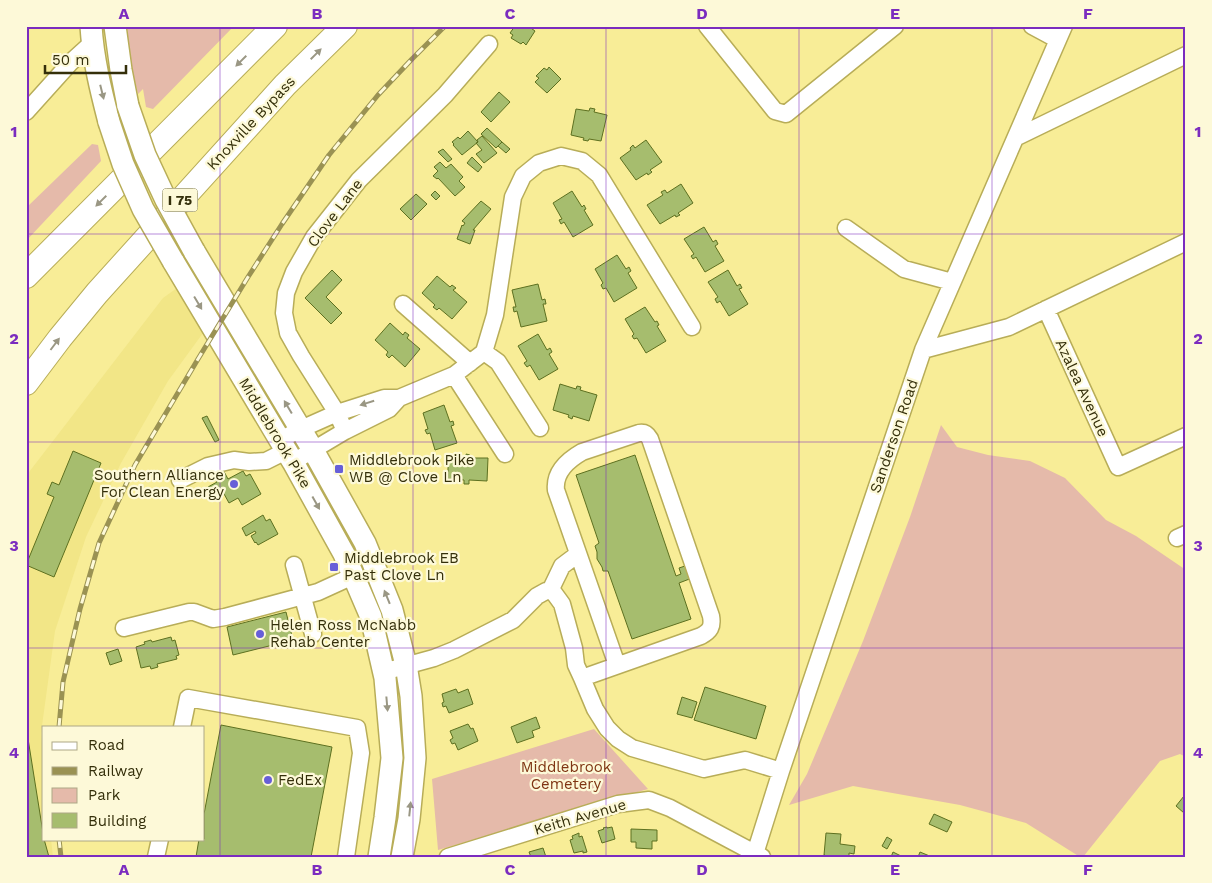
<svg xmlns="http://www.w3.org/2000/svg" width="1212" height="883" viewBox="0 0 1212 883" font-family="'Work Sans',sans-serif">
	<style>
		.built { fill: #f2e687 }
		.green { fill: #e5baaa }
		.building { fill: #a6bd6e; stroke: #5d7020 }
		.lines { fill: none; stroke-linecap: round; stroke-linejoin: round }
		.minor-casing { stroke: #b8ad58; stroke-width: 19 }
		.major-casing { stroke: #b8ad58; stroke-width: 24 }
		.highway-casing { stroke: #b8ad58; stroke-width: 26 }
		.minor { stroke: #fff; stroke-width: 16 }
		.major { stroke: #fff; stroke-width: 21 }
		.highway { stroke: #fff; stroke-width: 24 }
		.rail-casing { stroke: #9a9253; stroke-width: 5 }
		.rail { stroke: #fdf9d8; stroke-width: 3; stroke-dasharray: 9; stroke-linecap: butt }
		.major-bridge-casing { stroke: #b8ad58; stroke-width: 24; stroke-linecap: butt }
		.major-bridge { stroke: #fff; stroke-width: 21 }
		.oneway { fill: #9a9784 }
		.grid { fill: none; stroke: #7b2cbf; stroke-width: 1; stroke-opacity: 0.55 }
		.poi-dot { fill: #675fd8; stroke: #fdf9d8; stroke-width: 2 }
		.labels { text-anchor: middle; stroke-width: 4.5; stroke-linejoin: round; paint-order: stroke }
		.shield { fill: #fdf9d8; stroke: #706c48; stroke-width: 1 }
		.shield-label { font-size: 14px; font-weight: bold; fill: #342f0a }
		.street-label { font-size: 15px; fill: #342f0a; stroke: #fdf9d8 }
		.poi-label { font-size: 15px; fill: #342f0a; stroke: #fdf9d8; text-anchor: start }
		.park-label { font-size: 15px; fill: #7f3513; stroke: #fdf9d8 }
		.neatline { fill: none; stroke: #7b2cbf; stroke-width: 2 }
		.grid-label { font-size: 16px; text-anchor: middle; font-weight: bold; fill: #7b2cbf }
	</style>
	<rect width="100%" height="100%" fill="#f8ed97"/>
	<!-- built -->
	<path class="built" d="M177,288L203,333L168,381L121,463L86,537L55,631L41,733L44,768V839H51L53,857H26V476L163,298Z"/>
	<!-- green -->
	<path class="green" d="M127,26H234L153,109L146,107L143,89L138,94L130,62Z
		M92,144L98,145L101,161L26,241V208Z
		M941,425L957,447L988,455L1030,461L1065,478L1106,520L1136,536L1186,570V757L1180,754L1160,761L1083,857H1080L1026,823L960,805L853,786L789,805L807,774L863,641L910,517Z
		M594,729L648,789L438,850L432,779Z"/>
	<!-- building -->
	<path class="building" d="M515,26H528L535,31L526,45L523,42L521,44L511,38L513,35L510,33Z
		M549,67L561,79L547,93L535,82L539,78L536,76L544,68L547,70Z
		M499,92L510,102L491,122L481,112Z
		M590,108L595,109L594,112L607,115L601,141L589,139L588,141L583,140L584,138L571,135L576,109L589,111Z
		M487,128L502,142L496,148L481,134Z
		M468,131L478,142L462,155L453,145L454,144L452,142L458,137L460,139Z
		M482,136L497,153L484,163L476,154L482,150L476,143L478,142L477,140Z
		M646,140L662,162L650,170L652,172L648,175L647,173L636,180L620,158L631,150L630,148L633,145L635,148Z
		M502,142L510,149L506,153L498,146Z
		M443,149L452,159L448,162L438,152Z
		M472,157L482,167L478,172L467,163Z
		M440,162L446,168L451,164L463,177L459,181L465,187L455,196L438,178L437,179L433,176L438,171L434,167Z
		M681,184L693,203L678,213L680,215L676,217L675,215L660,224L647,205L663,195L661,192L665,190L667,193Z
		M435,191L440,196L436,200L431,195Z
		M572,191L582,207L584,205L586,209L584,210L593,225L573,237L564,222L561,224L559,220L562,219L553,203Z
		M416,194L427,204L411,220L400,209Z
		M481,201L491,209L473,230H475L470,244L457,239L462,225L463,226L465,223L462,221Z
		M704,227L713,242L716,240L718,244L715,246L724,261L705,272L696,257L693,259L691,256L694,254L684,239Z
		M617,255L626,269L629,267L631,271L628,273L637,288L614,302L606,288L603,289L601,285L603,283L595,269Z
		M332,270L342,280L326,297L342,313L331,324L305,298Z
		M728,270L737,286L740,284L742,288L739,289L748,304L729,316L720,301L717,303L715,299L718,297L708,282Z
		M437,276L450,287L452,285L456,288L453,290L467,302L452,319L439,308L437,310L433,307L435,305L422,293Z
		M538,284L542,300L545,299L546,304H543L547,321L521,327L517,311L514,312L513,307H516L512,290Z
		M645,307L655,322L657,321L659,325L657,326L666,341L646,353L637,338L634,339L632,336L634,334L625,319Z
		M390,323L403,335L405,332L409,335L407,338L420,349L405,367L392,355L389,358L386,355L388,352L375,340Z
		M538,334L547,350L550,348L552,352L549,354L558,369L539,380L530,365L527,367L524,363L527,361L518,346Z
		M560,384L576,389L577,386L581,387L580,390L597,395L589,421L573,416L572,419L568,417L569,415L553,410Z
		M444,405L450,422L453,421L454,425L451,426L457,443L435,450L430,433L427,434L425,430L428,429L423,413Z
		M207,416L219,440L215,442L202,418Z
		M73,451L101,463L54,577L26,565L54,497L47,494L52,482L59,485Z
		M466,454L470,455V458H488L487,481L469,480V484H464V480L448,479V457H466Z
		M635,455L676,576L681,574L679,568L688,565L692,578L679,583L691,619L632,639L608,571H603L602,567L597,559V552L595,546L599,543L576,475Z
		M221,466L228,479L243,471L246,476L250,474L261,494L242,505L238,498L229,503L223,492L214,497L208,487L217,482L211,472Z
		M263,515L266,521L270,519L278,534L258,545L256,542L255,543L251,536L256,533L255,531L246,536L242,528Z
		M286,612L293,640L233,655L227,627Z
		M171,637L172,641L175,640L179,655L176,656L177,659L157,664L158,667L151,669L150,666L141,668L136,647L145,644L144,642L151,640L152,642Z
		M118,649L122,661L110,665L106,653Z
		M705,687L766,706L756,739L694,720Z
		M456,689L458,693L468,689L473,704L449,713L446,706L443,707L442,703L444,702L442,694Z
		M682,697L697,702L692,718L677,714Z
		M536,717L540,728L532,731L534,737L517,743L511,727Z
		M468,724L471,729L473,728L478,741L458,750L455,743L452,744L450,740L453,738L450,731Z
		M221,725L332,747L311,857H196L199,839H204V814Z
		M26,726L44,839L49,857H26Z
		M1184,796L1186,798V813H1184L1176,806Z
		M934,814L952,822L947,832L929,824Z
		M607,827V828L612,827L615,839L602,843L598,831L604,829L603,828Z
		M631,829L657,830V841H652V849L636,848V842H631Z
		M579,833V837L582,836L587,852L583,853V851L574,853L570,840L573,839L572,836Z
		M826,833L841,834L840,844L855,846L854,854L849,853V857H825V855H824Z
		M887,837L892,840L887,849L882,846Z
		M543,848L546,857H531L529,852Z
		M893,852L903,857H891Z
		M920,852L932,857H918Z"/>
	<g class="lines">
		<defs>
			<path id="minor" d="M707,26L775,111L786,114L895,26
				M1032,26L1058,40
				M26,112L71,62L92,43
				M1017,137L1186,55
				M846,228L904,269L952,282
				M403,304L470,363
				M1046,309L1118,467L1186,436
				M923,350L1009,327L1186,242
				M454,375L505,454
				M540,428L498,362L484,352L495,315L513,197L523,176L539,163L561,156L582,161L599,175L692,327
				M345,431L337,413L301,356L288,333L284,313L286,293L294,272L314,237L359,180L445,95L489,44
				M280,440L301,429L337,413L384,398H399L454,375L484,352
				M293,462L345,431L389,409L399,398
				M180,480L208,466L234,460L249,462L266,461L286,451
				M1177,538L1186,534
				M294,565L313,634
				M550,591L562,566L578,554
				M124,628L189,612H194L213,619L225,617L318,592L353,576
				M383,672L434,658L454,650L513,620L537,596L546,591H550L554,593L562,604L574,648L576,665L582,678L701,636C710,631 713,627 711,616L650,439C647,434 645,432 639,433L582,452C568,460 554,472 556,490L617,665
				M582,678L595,709L607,728L618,739L632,748L704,769L745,760L781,771
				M182,727L188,698L357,728L361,753L346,857
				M156,857L160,839
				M448,857L618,804L649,800L670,808L762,857
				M754,857L781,771L923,350L1064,26"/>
			<path id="major" d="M91,26C93,59 101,91 109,122
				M115,26L121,70L128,106
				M194,251L313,450L365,543L392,610L406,665L411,696L415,758L409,819L402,857
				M173,261L293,462L344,554L371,617L385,678L392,758L385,818L379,857"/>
			<path id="highway" d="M26,276L275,26
				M26,383L60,338L97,293L285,85L345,26"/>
		</defs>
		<!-- minor casing -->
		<use href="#minor" class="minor-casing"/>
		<!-- major casing -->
		<use href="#major" class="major-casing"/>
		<!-- highway casing -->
		<use href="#highway" class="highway-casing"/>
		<!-- minor -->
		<use href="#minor" class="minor"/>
		<!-- major -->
		<use href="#major" class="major"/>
		<!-- highway -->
		<use href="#highway" class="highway"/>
		<defs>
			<path id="rail" d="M59,727L63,682L80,609L99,543L135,465L198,359L248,277L282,224L329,155L378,95L412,59L445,26
				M59,839L61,857"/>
		</defs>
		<!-- rail casing -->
		<use href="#rail" class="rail-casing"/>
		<!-- rail -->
		<use href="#rail" class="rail"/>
		<defs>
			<path id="major-bridge" d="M128,106L145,155L166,200L194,251
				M109,122L123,164L143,209L173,261"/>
		</defs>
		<!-- major-bridge casing -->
		<use href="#major-bridge" class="major-bridge-casing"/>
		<!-- major-bridge -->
		<use href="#major-bridge" class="major-bridge"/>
	</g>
	<!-- one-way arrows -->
	<defs><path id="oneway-solid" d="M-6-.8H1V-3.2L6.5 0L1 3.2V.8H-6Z" transform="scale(1.25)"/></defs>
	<g class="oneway">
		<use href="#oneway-solid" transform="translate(316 54) rotate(-45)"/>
		<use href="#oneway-solid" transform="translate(241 61) rotate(135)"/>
		<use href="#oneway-solid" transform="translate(102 92) rotate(76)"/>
		<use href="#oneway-solid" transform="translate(101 201) rotate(135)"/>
		<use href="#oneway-solid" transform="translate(198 303) rotate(59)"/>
		<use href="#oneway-solid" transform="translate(55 344) rotate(-53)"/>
		<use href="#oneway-solid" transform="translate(367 403) rotate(163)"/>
		<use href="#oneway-solid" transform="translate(288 407) rotate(-121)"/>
		<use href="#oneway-solid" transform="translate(316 503) rotate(61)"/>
		<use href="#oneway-solid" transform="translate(387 597) rotate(-112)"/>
		<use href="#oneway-solid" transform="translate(387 704) rotate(85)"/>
		<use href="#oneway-solid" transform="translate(410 809) rotate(-84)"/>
	</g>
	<!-- grid -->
	<path class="grid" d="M220,26V857M413,26V857M606,26V857M799,26V857M992,26V857M26,234H1186M26,442H1186M26,648H1186"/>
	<!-- markers -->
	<g class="poi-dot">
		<rect x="334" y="464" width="10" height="10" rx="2.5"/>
		<circle cx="234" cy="484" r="5"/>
		<rect x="329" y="562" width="10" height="10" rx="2.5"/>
		<circle cx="260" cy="634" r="5"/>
		<circle cx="268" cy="780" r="5"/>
	</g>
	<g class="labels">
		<!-- shield labels -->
		<rect class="shield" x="162.5" y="188.5" width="35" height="23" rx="4"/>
		<g class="shield-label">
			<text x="180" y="205">I 75</text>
		</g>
		<!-- street labels -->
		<g class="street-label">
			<text transform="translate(251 123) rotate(-47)" y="5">Knoxville Bypass</text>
			<text transform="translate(335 213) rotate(-53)" y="5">Clove Lane</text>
			<text transform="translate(1082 388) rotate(65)" y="5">Azalea Avenue</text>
			<text transform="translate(275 433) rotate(59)" y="5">Middlebrook Pike</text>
			<text transform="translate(894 436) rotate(-71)" y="5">Sanderson Road</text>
			<text transform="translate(580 817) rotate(-16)" y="5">Keith Avenue</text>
		</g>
		<!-- poi labels -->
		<g class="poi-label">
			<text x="349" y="465">Middlebrook Pike<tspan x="349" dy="17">WB @ Clove Ln</tspan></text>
			<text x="224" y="480" text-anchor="end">Southern Alliance<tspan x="224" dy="17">For Clean Energy</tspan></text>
			<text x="344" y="563">Middlebrook EB<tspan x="344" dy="17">Past Clove Ln</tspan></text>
			<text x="270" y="630">Helen Ross McNabb<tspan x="270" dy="17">Rehab Center</tspan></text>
			<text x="278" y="785">FedEx</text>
		</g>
		<!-- park labels -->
		<g class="park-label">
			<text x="566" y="772">Middlebrook<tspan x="566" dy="17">Cemetery</tspan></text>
		</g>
	</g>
	<!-- border -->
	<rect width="1212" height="883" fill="none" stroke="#fdf9d8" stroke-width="55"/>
	<!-- legend -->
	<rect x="42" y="726" width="162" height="115" fill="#fdf9d8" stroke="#ada886"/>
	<rect x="52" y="742" width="25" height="8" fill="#ffffff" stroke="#ada886"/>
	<text x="88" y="750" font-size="15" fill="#342f0a">Road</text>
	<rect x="52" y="767" width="25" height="8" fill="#9a9253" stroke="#ada886"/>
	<text x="88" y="776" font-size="15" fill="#342f0a">Railway</text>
	<rect x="52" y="788" width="25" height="15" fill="#e5baaa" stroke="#ada886"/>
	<text x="88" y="800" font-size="15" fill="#342f0a">Park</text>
	<rect x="52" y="813" width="25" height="15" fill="#a6bd6e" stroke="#ada886"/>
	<text x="88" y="826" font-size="15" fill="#342f0a">Building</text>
	<!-- scale -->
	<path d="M45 65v8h81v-8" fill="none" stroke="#342f0a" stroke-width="2.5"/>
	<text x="52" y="65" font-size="15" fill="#342f0a" stroke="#fdf9d8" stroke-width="4" paint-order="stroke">50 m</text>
	<rect x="28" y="28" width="1156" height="828" class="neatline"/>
	<g class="grid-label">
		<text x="124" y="19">A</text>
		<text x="317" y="19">B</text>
		<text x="510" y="19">C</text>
		<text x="702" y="19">D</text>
		<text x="895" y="19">E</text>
		<text x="1088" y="19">F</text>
		<text x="14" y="137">1</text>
		<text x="1198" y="137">1</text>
		<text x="14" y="344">2</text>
		<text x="1198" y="344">2</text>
		<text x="14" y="551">3</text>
		<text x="1198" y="551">3</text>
		<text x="14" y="758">4</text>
		<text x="1198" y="758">4</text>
		<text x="124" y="875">A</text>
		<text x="317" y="875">B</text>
		<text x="510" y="875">C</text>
		<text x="702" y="875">D</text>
		<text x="895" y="875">E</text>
		<text x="1088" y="875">F</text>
	</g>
</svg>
